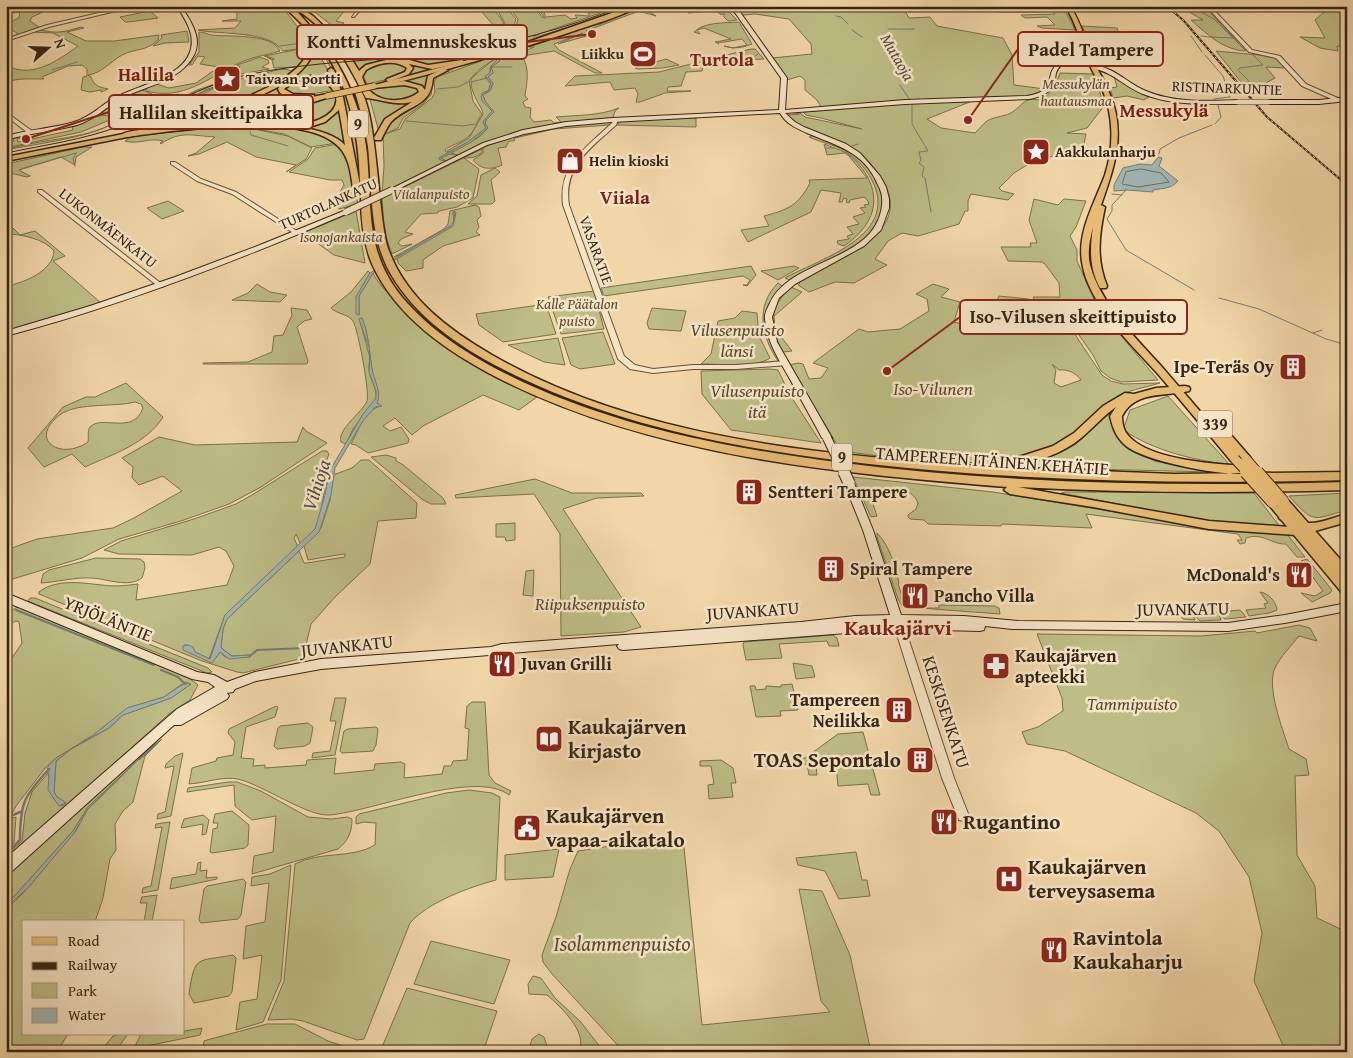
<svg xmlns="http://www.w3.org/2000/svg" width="1353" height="1058" viewBox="0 0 1353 1058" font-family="'Gentium Book Plus',serif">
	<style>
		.green { fill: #bdbd85; stroke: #79714c; fill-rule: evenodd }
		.water { fill: #a0b6b4; stroke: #757c74 }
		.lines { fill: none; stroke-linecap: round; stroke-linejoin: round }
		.shore { stroke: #6a6e64; stroke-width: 1 }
		.stream-far2 { stroke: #757c74; stroke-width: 1 }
		.stream-far1 { stroke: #757c74; stroke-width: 2 }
		.stream { stroke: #757c74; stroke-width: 2.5 }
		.tertiary-casing { stroke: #645139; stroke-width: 2 }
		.secondary-casing { stroke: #352514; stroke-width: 2 }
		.primary-casing { stroke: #352514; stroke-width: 3 }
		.trunk-casing { stroke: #352514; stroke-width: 3 }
		.motorway-casing { stroke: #352514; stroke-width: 3 }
		.tertiary { fill: #f6e4c6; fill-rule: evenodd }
		.secondary { fill: #f6e4c6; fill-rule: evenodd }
		.primary { fill: #e8bb74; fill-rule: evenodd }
		.trunk { fill: #e8bb74; fill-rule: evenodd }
		.motorway { fill: #e8bb74; fill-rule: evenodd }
		.tram { stroke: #352514; stroke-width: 1 }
		.rail-casing { stroke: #352514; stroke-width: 2 }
		.rail { stroke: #f6e4c6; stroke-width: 1; stroke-dasharray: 2.5; stroke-linecap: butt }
		.secondary-bridge-far3-casing { stroke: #352514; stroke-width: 6; stroke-linecap: butt }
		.secondary-bridge-far2-casing { stroke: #352514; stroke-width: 8; stroke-linecap: butt }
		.secondary-bridge-far1-casing { stroke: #352514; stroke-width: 10; stroke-linecap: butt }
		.secondary-bridge-casing { stroke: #352514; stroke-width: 13; stroke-linecap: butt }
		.primary-bridge-far1-casing { stroke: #352514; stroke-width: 11; stroke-linecap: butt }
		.primary-bridge-casing { stroke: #352514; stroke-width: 14; stroke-linecap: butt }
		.trunk-bridge-casing { stroke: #352514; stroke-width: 7; stroke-linecap: butt }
		.secondary-bridge-far3 { stroke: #f6e4c6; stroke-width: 5 }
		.secondary-bridge-far2 { stroke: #f6e4c6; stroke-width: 6 }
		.secondary-bridge-far1 { stroke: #f6e4c6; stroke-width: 8 }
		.secondary-bridge { stroke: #f6e4c6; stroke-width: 11 }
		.primary-bridge-far1 { stroke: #e8bb74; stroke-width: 9 }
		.primary-bridge { stroke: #e8bb74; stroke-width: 12 }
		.trunk-bridge { stroke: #e8bb74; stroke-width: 5.5 }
		.labels { text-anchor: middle; stroke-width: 5; stroke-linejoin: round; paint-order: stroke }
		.far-poi-label { font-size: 15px; font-weight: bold; fill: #352514; stroke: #f6e4c6; text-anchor: start }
		.far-park-label { font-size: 15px; font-style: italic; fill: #574b30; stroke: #f6e4c6 }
		.far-street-label { font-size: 15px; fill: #352514; stroke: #f6e4c6 }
		.far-water-label { font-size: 16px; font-style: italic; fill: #50493c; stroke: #f6e4c6 }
		.shield { fill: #f6e4c6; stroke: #6f5e49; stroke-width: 1 }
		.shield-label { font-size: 16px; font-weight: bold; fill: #352514 }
		.park-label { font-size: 18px; font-style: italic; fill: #574b30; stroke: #f6e4c6 }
		.poi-label { font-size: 18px; font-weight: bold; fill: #352514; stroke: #f6e4c6; text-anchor: start }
		.street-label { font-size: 18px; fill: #352514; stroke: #f6e4c6 }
		.far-district-label { font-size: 19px; font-weight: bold; fill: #7a1f14; stroke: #f6e4c6 }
		.water-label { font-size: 19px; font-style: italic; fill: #50493c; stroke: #f6e4c6 }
		.near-poi-label { font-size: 21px; font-weight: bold; fill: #352514; stroke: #f6e4c6; text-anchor: start }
		.near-park-label { font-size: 21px; font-style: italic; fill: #574b30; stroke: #f6e4c6 }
		.district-label { font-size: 22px; font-weight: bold; fill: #7a1f14; stroke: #f6e4c6 }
		.leader { fill: none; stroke: #8f2418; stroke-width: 2 }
		.callout-dot { fill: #8f2418; stroke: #f6e4c6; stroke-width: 2 }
		.callout { fill: #f6e4c6; stroke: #8f2418; stroke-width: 2 }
		.callout-label { font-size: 19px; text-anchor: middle; font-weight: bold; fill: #352514 }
	</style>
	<rect width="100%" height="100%" fill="#f1d6a8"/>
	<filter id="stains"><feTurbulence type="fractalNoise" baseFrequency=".004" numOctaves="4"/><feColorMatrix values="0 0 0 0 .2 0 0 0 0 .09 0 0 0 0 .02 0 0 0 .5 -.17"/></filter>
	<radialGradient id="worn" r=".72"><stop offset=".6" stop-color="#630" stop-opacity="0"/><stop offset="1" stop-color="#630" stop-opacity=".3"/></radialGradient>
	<!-- green -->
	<path class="green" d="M20,6H45L40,7L45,11L32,17L30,21L39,27L6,39L18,34L8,27L12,21L19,18L20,12L6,14L20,10Z
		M231,6H282L311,45L312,48C282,103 199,116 143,128L140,125L151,117L181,107L205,91L228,83L229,80L233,79V81L239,78C252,81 280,64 291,71L297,67L274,68L272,60L267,57L274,60L273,58L264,56L305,48L283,51C269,30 220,35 198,30L235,28L241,21H222L237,19V10Z
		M307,6H342L346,9L336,21L344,23L340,26V30L335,28Z
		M477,6H494L493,9C500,17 508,25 504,37C495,41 484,36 476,32L496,28L480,10H455Z
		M495,6H505L516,19L512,33L513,38L501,40L506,36L507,27Z
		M508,6H534L542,17L545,18L536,6H541L546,17L565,15L571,19L577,18L575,15L590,16L588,13L600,12L596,11L608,10L604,8C606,7 618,6 621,6L533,36H539L575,25L516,45L512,43L526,39H513L518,19Z
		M639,6H658L654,12L646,10L656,16L639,11L586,31L593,34L590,35L558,44L583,33L554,44L559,50L602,73H595L554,51L522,56C530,69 527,81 525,96L528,99L523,102L525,107L531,108L530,117L534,122L551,120L554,123L561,122L556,117C577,115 599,116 619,108L615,111L613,118L555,125L471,149L382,193L384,166L383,133L389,122L426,97L430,91V80L440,72L455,68L434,78L431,95L423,104L403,118L398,128L385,134L400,129L405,119L432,98L435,92L434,82L437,77L481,61L375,85L473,59L433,66L358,52L342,43C355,41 373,57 391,52C375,49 363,49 349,39L359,35H346L345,30L386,32L390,27L381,25H398L394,30L432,31L437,36L393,32L379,44L382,45L380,47L398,51L393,52L407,54L431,45L479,41L484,39L496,40L481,54L486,56L485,54L486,53L494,59L469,80L473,101L482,114C477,120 476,129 470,135C463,142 454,144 446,149L445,151L448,153L439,158V159L446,161L441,158L450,154L457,155L451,153C464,145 479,140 488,128L485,124L486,120L494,112L485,101L483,95L490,91L493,84L488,77L493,73L491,67L500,61L498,59L490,68V73L485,77L491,84L488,91L482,93V100L492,111L483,122L486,128L468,142L449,152L447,151L469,138L483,114C483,108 471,95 471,82C470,74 489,62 496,59C509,54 522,53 534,47H529L622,15L598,25L639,9H645Z
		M687,6H723L737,20L728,21L724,17V13L722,15L711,8L710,11L688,13Z
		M742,6H777L776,8L902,6L909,18L930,17L937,26L1003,38L1012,55L1014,85L1045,89L1033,96L821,107L817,100L805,90V80L800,76L787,80L772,58L812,54L811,44L789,19L755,14L743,15L740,12L746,11Z
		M993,6H1036L1041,12H998Z
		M1049,6H1063L1075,30L1042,28L1037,26L1055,25L1047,17L1025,18L1021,15L1055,14Z
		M1331,6H1347V47L1337,46L1338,51L1320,48L1300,37L1325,38L1315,20Z
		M1205,7L1243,48L1246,51C1223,50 1207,34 1191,20H1203L1184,9Z
		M150,11L158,18L129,22H125L120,17Z
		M296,18C347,62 360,130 360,194L341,95L343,94L342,89H340C331,62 314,40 296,18Z
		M739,22L752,44C742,48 734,49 724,46L733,48L747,45L742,39L718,43L719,44L715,42L731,39L704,28L697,30L700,34L694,32C704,22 724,23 739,22Z
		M1082,26L1117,28L1121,40L1087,38Z
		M82,27L84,28L67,32L86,41H114L159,35L158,40C145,52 136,48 122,55C110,62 102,73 88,75L91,77C94,86 99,87 108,89L101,92V90L90,92L81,90L83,77L87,76V69L82,65L68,66L42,77L44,79C31,79 19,78 6,82V68L10,67C34,78 60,59 78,46L53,33L32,32C44,28 47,33 59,32C67,32 75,28 82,27Z
		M187,31L189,42L165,43L153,46L162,38L161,35Z
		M199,32C204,32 207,34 211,35C227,37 273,33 280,51C266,55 252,57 239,63C208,78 183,101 146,91L147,89L142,90L157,96L161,100C142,110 134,109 113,103L131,93L156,84L169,88L196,83L219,67L200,64L205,57L198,56L192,65H189L199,52Z
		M315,47L335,83C315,70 297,80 280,92L289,97H305L213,114C236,107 314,74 315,47Z
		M342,47L422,67H439L402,77L412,70L396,61L365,66L358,72Z
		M751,49H755L764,59L698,62L704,63L702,71L686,72L681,86L668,87L667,91H691L665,93L640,102H636L638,94L635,88L614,90L610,82L565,86L575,76L659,72Z
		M1216,51L1270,56L1277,58L1286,68L1266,67L1275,78L1249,92Z
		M260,57L268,60L269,63L262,67L269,69L235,75L230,78L240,67L237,65Z
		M666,59L679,65L663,68L638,69L635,68Z
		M386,63H396L408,68L405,73L389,79L367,84L363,75L364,70L372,65Z
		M435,73L426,93L398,113L379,132L369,96C380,103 399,105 411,100C415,97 420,93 425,90L424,88L412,83L392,84Z
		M1060,73L1094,74L1104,106L1087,128L1067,133L1086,134L1084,144L1077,151L1063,149L1051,157L1043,155L1014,173L999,188L1002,191L1014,194L1008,200L971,194L968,201V211H965L959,224L918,236L902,233L888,241L875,259L887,265L854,283L835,282L809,292L798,285L800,283L797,282C831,262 916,235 883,181C874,166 864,154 849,146C830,136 802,133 788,115L800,113L805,117L862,129L821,118L806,115L803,112L917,103L972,101L927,119L941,128L975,133C979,129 983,124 987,121C995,116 1006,117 1014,111C1024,103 1026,96 1042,101L1055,87Z
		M1114,76L1129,87L1149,97L1144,100L1127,96L1113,98L1110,88L1117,87Z
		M314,79H320L336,90L298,96L283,91L286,85L300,80Z
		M227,80C221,87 209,87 202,92C185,100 178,108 159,114L179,103L175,101L197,90Z
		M411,84L421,91C404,103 384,106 368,89L392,85Z
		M337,96L338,101L334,112C316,123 306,126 285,123L280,116L288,110Z
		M164,101L119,123L125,118L132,117V114H137H127L126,112L123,116L102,113L111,105L135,110Z
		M307,102C296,105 278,108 275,119L287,126L322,122L335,115L340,105L347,141L341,142C297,116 212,125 162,129Z
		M101,115L122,117V118C95,138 39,143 6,150C38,138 95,140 121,118L117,117L81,132L6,148V143L8,141L6,139L10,140L8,143L14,141L12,137L28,134L29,137L17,139L18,142L73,130L72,126Z
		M696,118V127L616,125L622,121Z
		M612,122L610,125L554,129L515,138L514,141H509L506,147L498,148L502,165C491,170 481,170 473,160L483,153V148C513,133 580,118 612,122Z
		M258,125C284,127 315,128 337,143L311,147L284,134L249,128L288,136L312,148L306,159L286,172L296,165L256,157L227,142L199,154L188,156L196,153L215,137C194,136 180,130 161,144L160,143L163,141C150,137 138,145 125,141L134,136L198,129L145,133L203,126Z
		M819,136C828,140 839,143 847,148C884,170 897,212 861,242C844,257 810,269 789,280L785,278C817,260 891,239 876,190C871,175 861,162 848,153C837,145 822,143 809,137Z
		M338,144L345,152L358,204L339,209L337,197L344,185L342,180H330L289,172L308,159L315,148Z
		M824,144C831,147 839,149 846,153C854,158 862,167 867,176C883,205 869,229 844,246L838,244L837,241L849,239L847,236L853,234L847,227L859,224L853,217L865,213L860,208L866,207L864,205L869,204L868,201L864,197L850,200L849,203L846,202L847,199L844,198L842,202H839L841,193L821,190L811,212L748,242L741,230L769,226L764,216C787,210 798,206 810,183L809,180L867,178L849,156L845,153L827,155Z
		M83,147H92L76,157L75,165L61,157L19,170L30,176L27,177L6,172V164Z
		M482,149V152C476,158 471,158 464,158L479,169L473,198L457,207L439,211L438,213L421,214L405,232L413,234L401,239L398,243L402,246L412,244L392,254L384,232L382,198Z
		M495,168L500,172L491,180L495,201L492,204H468L477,196L481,175Z
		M1034,199L1058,205L1064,199L1086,201L1076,227L1070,236L1077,250V261L1094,299L1108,320L1158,380L1121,382L1110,378L1101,371L1093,355L1072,325L1036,301L1033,297H1060L1059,283L1045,264L1042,262L1008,261L1001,247H1031L1030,243H1037L1029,220Z
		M168,201L184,211L162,219L147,208Z
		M475,205L479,207L481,216L477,220L479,227L476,232L480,235L443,246L423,260V268L406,271L398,263L397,258L453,226L456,213L453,212L454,221L450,227L405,253L394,257L444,229L448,224L450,211Z
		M356,211L365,263L334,255L303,233Z
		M10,225L20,235L35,231L65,256L53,261L101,303L10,330L6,326V286C24,283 53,271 54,251C45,239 21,234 6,234V226Z
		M751,266L756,275L747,286L743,285H747L750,280L743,276L604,296L601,288Z
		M794,266L799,268L778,280L761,271Z
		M368,271L370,273L356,297L359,315V296L373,273C377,282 387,292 394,300C432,345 484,373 537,397L519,410L483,395L423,426L412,435L395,418L383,426L390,431L401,427L409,439L408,443L368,453L356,445L351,444C358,431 365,409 381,406L377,403C381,391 374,381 372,369C369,351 369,336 362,318L359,319C363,331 366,343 369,354C371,359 368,365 369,370C370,380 377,388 376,398L353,429L346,444L341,442C337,429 362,413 367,401C370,393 358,329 353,321C348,314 337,314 331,308L351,292Z
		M778,283L782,286C779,291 774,296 770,302C759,321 770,340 779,358L778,361C761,336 755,306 778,283Z
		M257,284L270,292L287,295L280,302L232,300L248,293Z
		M933,284L949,289L941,297L960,302L954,322L984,329L999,296L1028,299L1061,320L1074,333L1102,375L1111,381L1123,384L1160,383C1144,388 1127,390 1113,399C1094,411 1082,434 1062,444C998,475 909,460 841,451L789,365L798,363L803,364L809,379L821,378L828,368L813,363L859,329L868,332L900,329L929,311L927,299L916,294ZM1052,364L1059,370C1068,369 1076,373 1081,380L1061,387L1054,383L1056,370Z
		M791,287L802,292L774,316L775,329L792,351L783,352C768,325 768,309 791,287Z
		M594,291L604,329L561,334L548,297Z
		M546,304L556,334L503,342L479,325L476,314Z
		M291,308L307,310L312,319L304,321L297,327L308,361L307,364H203V363L248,362L272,352L274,336L283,335L292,315Z
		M652,308L686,311L681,331L649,329L647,323Z
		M742,311L757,313L759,336L770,358C756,368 719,364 701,364L711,354L718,321L735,318Z
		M603,332L615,364L580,369L571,365L562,338Z
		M558,338L565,365L544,362L508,345Z
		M770,369L778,370L790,395L821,443L731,430L702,394L701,371Z
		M126,383L163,417C146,444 113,454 85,467L72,454L44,467L28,448L63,407L86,397H95ZM135,402L141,404L143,408C133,436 102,414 90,427C87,431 89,437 88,442C62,460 30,442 56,418C73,401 111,408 135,402Z
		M1168,396L1230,465C1191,459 1157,452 1123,430L1130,410Z
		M1110,412L1113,429L1128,446L1154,461L1212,472L1046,468L1047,458L1075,445Z
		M303,427L306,431L327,443L261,487L229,504L181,521L119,539L82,558L6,581V550L37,539L113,528L132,519L182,491L163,476L139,485L132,478L133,467L122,458L159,437L195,445L297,442Z
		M322,451H327L329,454L321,475L316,477V480L328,475L318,523L315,529L301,545L296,534L294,538L298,547L225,615L209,659L195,652C191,649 191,644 184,645L186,650L212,663L220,652L225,657H250L251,655L232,656L221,648L223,629L227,619L299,551L304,563H307L345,557V554H343L308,560L304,546L321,528L330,500L333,475L352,468L361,460H369L417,503L416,518L378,521L370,564L336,596L311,624L303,658L243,673L237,672L202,661L39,594V592C60,576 90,585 114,586C122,586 130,585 138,584L136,600L227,585L234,566L226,551L219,547L192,555L119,554L104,550L121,541L194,519L236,504L252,495Z
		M386,455L396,458V461L402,464L443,498L446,504H431L423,500L371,457Z
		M853,477L993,492L1232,531L1287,534L1305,557H1297L1286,544C1273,545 1262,532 1246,538L1245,543L1240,544L1237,540H1242L1238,534L1086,514L1092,528L1002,524L1001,526L928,524L924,520L910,519L908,517V515L916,509L918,503C911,485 890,490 874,491L870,495L877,516L871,517Z
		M535,479L572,493H641L644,496L597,498L563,509L641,627L624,632L561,636L560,534L534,494L456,498L455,495Z
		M1065,492L1254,493L1281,528L1217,523L1061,493Z
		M1347,493V510C1312,520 1314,524 1289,496Z
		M515,523V540L506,541L505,537H496V524Z
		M877,533C890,546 895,566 899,583L898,584L904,602L902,606L898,599L877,537Z
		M96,558L140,559L144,562L145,568L142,578C128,588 107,579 92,578C74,577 58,582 41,583L43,574L49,570Z
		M1307,559L1332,590L1330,593L1312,602L1301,593L1315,596L1323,591L1301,561Z
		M534,570L533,596L523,595L526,571Z
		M1260,592C1268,593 1276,601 1277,610L1269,613L1249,616L1246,610L1266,608L1264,604L1268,603Z
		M30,598H35L208,668L212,672L207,673L30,602L28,601Z
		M939,605L995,606L999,608L1000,614L920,608H939Z
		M19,606L163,665L189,678L198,685L190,700L170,713L6,861V855L22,841L25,813L32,792L48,773C53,788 45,795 62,806L66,803L57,797L54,792L56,761L71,749L109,728L123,715L171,698L191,684L185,682L164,697L131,707L92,736L56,758L46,767L16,806L13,812L6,815V664L12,658L22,643L19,622L16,621L6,626V614Z
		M1240,610L1246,617L1225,619L1219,614L1221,620L1200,621L1196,617H1194L1195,620L1183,619L1179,615L1185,611L1187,615Z
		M1299,625L1310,628L1317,641L1299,636C1291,646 1280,657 1275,668C1266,687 1283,730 1289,749L1306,759L1309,775L1295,776L1297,855L1315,886L1317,918L1347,932V1052H1286L1254,981L1262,933L1249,877L1219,831L1196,813L1065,751L1027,744L1022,732L1038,727L1063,711L1062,698L1037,634L1201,636L1255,631L1257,633Z
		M833,635L837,638L839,646H829L827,641L779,644L782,658L746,660L743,645L744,642Z
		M793,663L812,666L815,677L796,679Z
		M792,684L798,710L780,711L781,716L756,717L750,686H755L756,690L766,689V686L781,687V685Z
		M335,698H346V699L335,755L312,758L313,753L330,751L336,721H330Z
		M472,702H485L489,775L495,783L511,791L509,795C476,769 373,811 330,815C308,817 265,786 238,779C223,776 205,783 189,784L192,768L216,761L217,758L233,755L235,742L228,733L229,729L276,706L278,707L275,717L246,727L241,758L254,759L253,766L265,765V768L306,765L307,760L336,758L334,774L374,770L375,764L401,762L405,764L404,778L442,774L444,766H451L453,761L467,760L469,729L465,728L467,706Z
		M308,723L313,727L310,743L305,746L277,749L274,746L278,728L280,726Z
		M376,727L378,729L376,745L373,751L342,753L340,751L344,731L348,729Z
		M863,732L880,795H871L868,784L838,786L836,765L816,766L817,775H809L807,764L765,767L764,763L805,758L838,734Z
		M162,739L145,756L133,802L123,811L115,824L116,850L110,859L103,898L95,922H24V1034H68L57,1052H6V935L12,904L27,889L77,829L87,810L137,761L88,807L73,831L11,900L6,915V876L144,752Z
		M183,753L171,816L157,819L158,814L165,812L174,766L165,768L166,764L175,756Z
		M721,760L733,768L736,783H731L733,797L709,799L708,785L714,784L711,766H700V761Z
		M228,782H237L261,791L308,817L331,819L348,817L352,819C352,832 348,841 338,849L252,874L254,856L273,852L276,816L252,820L235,806L234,785L187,792L188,788Z
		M469,790L492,793L500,797L496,880C470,887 428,902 410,923L364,1039L357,1040L303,1021L292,1019L268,1020L284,981L295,864C319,851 352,859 375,845L376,823L364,822L356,824V817L359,814L446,793Z
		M232,811L249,825L248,845L245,848L212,853L210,852L213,829L217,828L218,823H213L215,814Z
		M203,815L209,820L206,834L202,835L203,824L181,828L184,819Z
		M16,817L14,843L6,848V820Z
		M170,822L158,890L142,893L143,888L151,886L162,827L155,828L156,824Z
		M683,838L702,1025L830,1012L821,1001L799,889L822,891L850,955L871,1052H624L552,974L543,962L542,955L556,917L570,869L578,851L637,842Z
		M559,849L553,877L505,880V855Z
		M856,852L862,880H867L870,896L839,899L825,871L798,865L796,858Z
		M201,862L200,871L207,870L206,878L217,877V879L170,889L172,878L196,874L198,863Z
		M291,865L281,980L263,1022L236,1030L240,1002L257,999L262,955L243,959L246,926L265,922L269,883L251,886L252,877L270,874Z
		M243,879L246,882L241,915L238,919L201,923L199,920L204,889L207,886Z
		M157,895L152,922H144L147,903H140L142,897Z
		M431,941L510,960L494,1004L414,984Z
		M233,955L236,958L232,992L229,996L194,1003L189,994C195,954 196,962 233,955Z
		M533,976L541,978L555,998L580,1021L604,1052H578C590,1034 560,1006 547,995L529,994L528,984Z
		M407,988L497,1011L483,1052H380Z
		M267,1024H295L328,1041L355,1050V1052H203L204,1041L207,1040Z
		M202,1028L200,1035L137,1048L135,1046L141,1034H184V1031Z
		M121,1034H128L115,1052H109L103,1048L113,1036Z
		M539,1034L544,1037L549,1052H528L532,1039Z"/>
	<!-- water -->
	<path class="water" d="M498,59L500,61L491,67L493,73L488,77L493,83L490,90L483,95L485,101L494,112L486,120L485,124L488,128L470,143L441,158L446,161L440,160V157L468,142L486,128L483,122L492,111L482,101L481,96L488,91L491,83L485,76L490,73L491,66Z
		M1158,157L1162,158L1159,166L1178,181C1171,189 1164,188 1153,190V192L1128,190L1114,191V185L1123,168L1140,164L1152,165Z
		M455,211L453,226L373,273L359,296V315L356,314V297L370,273L450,226L454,221L453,212Z
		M362,318C369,336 369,351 372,369C374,381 382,392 377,403L382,406L375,407L363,421L335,468L331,495L319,532L227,619L223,629L221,648L232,656L251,655L250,657L229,659L220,652L212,663L183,650V646L188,645L193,647L195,652L210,659L225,615L315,529L325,495L329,472L363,414L376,398V391L369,372L370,355L367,349V342L359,319Z
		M185,683L191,684L171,698L123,715L109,728L71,749L56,761L54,792L57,797L66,803L59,806L48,790L49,776L47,768L56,758L92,736L127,708L164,697Z
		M139,759L87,810L75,832L27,889L13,901L10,910L6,935V915L11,900L73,831L88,807Z"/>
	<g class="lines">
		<!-- shore -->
		<path class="shore" d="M1141,169L1161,173L1169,182L1138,187L1122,184L1126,172Z"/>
		<!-- stream-far2 -->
		<path class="stream-far2" d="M1190,6L1214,19L1233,38L1210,37
			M836,16L841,17L848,24
			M888,29H914
			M852,30L862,37
			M1191,36L1202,52
			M1201,36L1209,37
			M1233,38L1241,46
			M467,43L494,42
			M280,46L302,43
			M1205,55L1223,76L1230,97L1214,99
			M755,56L758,54
			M491,67H512
			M52,70L77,62
			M1238,70L1240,68L1263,65L1252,54
			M1239,71L1248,80L1251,91
			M471,82L487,78
			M900,85L910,100
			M437,89L458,87L468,82
			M136,94L146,99L138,103L148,104L159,100
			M187,95L195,94
			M201,95L204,101L201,106L206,108L208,112
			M202,95L216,87
			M164,99L178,94
			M912,103V124L928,151L919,152L921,160L919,163L924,167L922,176L925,178L931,212
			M793,115L800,114
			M154,117L176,118
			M406,121L463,126L475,124
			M1215,124L1221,117L1218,105
			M250,131L251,135L288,146
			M852,146L858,144
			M825,148H834
			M1159,154L1160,149L1179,138L1212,125
			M75,166L73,159L76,153
			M21,169L76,153
			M1126,190L1112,205V211L1107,219L1126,250L1194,290
			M1112,194L1122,195
			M1219,298L1259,309L1326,339L1347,345
			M1313,333L1322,330"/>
		<!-- stream-far1 -->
		<path class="stream-far1" d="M16,610L154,665
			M250,656L257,650L304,648
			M161,670L178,677L185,684"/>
		<!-- stream -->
		<path class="stream" d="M139,759L156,744
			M6,818L20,812
			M6,854L20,840C20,803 24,796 49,769"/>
		<defs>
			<path id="tertiary" d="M129,6H137L49,27L6,41V39L47,25Z
				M360,6H364L354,17H352Z
				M1206,6H1210L1252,50L1280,56L1306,84L1340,99V101H1336L1302,86L1276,58L1249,52Z
				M6,112L32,131V133H28L6,116Z
				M614,119L618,120L616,125C590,149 563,166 569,205L624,356L635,365L653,369L693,365H736L785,361H788V365L736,369H693L653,373L630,369L618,359L563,205C558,165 586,148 612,123Z
				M171,162H175L201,179L236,192L300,233L295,234L232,194L197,181L171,164Z
				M38,190H42L163,285V287H159L38,192Z
				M899,621L902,622L904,625L954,778L969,816L967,820L963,821L959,820L942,778L894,625L896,622Z"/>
			<path id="secondary" d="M177,6H181C190,20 203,38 194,55C180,82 144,86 120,99C105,108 94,120 77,125C54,131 30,133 6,140V136L14,134C34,129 54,128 74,122C91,117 101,105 116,97C137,86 182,77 190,52C196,35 186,21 177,6Z
				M729,6H734L740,12L787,78L785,110L905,100L1027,96C1034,95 1041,93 1046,88C1051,83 1049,75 1053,69C1060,56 1084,52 1097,58L1094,60C1081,59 1061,58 1056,73C1055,78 1055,84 1051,88C1047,95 1038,97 1030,99L905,104L785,113L795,122L804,127L846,144L860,153L880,176L886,187L889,199V208L881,230L864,246L795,284L779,298L772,317L777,342L832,438L827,441L822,438C812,419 801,400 791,381C780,361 767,343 765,319C764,314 767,309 769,305C787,261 862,263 879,218C883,206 884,196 878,185C864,151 837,146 807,133C796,128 786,124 780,113L612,122L566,126L524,134L487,145L394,191L389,190L483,143L523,130L566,122L612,118L779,110L781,78L736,14Z
				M1094,65C1115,68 1127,83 1146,91C1174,103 1208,101 1238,100L1241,102L1238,104C1207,104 1173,106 1143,94C1123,86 1115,73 1092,68Z
				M1347,97V101L1319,104H1268L1265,102L1268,100H1319Z
				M346,210L348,211V213C237,261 123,305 6,336V331L90,306L175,277L260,245Z
				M849,480L854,483L873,530L901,615L964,616L1018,621L1228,623L1285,615L1347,603V611L1285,623L1228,631L1012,629L985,626L984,630L980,631L899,629L623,650L619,649L617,646L619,644L321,669L256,681L235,689L233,692L227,693L229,696L227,699L181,725H174L11,872L6,873V858L177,709L215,687L208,682L192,679L6,602V593L197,672L214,675L227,682L255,672L321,659L491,647L502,644L801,622L855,616L890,615L863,530L844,483Z"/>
			<path id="primary" d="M1065,6H1070C1081,22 1085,41 1093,59C1097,70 1104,79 1108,90C1127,131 1115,165 1101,205L1105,207C1099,235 1096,259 1107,286L1106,288H1100C1089,268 1090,248 1093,227C1090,239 1087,252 1090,265C1101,305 1135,337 1162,367C1178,386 1194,404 1210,423V420H1218L1250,457L1251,459L1250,461H1242L1240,459L1239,461H1231C1207,432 1183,403 1158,374C1131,344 1088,304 1082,262C1077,232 1095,202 1105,175C1114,147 1114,116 1102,89C1097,79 1091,69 1087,59C1080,41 1076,22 1065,6Z
				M1273,498L1278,501L1283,498L1287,499L1347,567V579L1343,578L1347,583V595L1343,594L1269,505L1268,502Z"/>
			<path id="trunk" d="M632,6H639C618,18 591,25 568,33C504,54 440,72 374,88L371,86L505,50Z
				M327,94L330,96L329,97L6,161V157Z"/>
			<path id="motorway" d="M284,6H291C333,46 361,95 367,154C372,208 365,252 402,297C435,336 480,362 525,383C623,428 729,448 836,462C1005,484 1176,487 1347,482V490C1237,493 1128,493 1018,487L1209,521L1290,527L1279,518L1281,515C1291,512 1297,522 1307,523C1321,524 1334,517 1347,514V522L1315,531H1304L1296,535L1209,529L1093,507L1010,494L1004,490L1007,487C836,473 654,457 498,378C448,352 396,317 372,264C363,242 361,219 361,196L354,194C351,178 351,160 339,147C306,110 171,131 125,137L121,135C129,130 142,130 151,129C193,124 236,119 278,123L274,120L277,114L291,106L329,95V97L295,108L282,116V119C291,125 302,125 312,122C364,107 322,58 284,89L293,94L314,95V97L292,98L280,93L278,89L280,86L244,104L187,122L183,120L239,101L281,81L297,68L307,56L310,42L313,40L316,42C313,60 304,69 290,80L310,76L331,81L328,70L331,68L334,70L343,97L360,185C359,132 349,79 314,37C305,26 294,17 284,6ZM339,110L345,145C335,135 320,131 306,128L325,122Z
				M297,8H301L313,16L339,41L362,52L398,57L428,65L462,60L465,62L432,69L409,64L413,68L409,74L389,82L386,80L387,79L405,72L407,68C394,59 378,63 366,70L362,77C364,82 366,88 370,91C383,104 407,102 419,92L417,88L404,85L374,88L371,86L404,81L422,86L425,90L428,76L443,69L448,70L433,78C431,108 408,104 391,122C387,127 384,134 381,140H375L374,138L385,119L412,102C394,106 381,99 366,98C345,60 336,36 297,10ZM346,50L360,56L386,60L366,65L359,71Z
				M357,87C378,100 377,221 389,251C407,299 449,330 492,355C638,439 816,454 981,466L979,464L981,461L1022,456L1053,446L1074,433L1103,406L1125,393L1134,394L1156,388L1185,386L1189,387L1190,389L1189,391C1164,397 1136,390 1122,416C1122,421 1123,427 1125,431C1142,461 1223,465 1254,466L1258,467L1260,470L1258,473C1233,479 1146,462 1126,446C1116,437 1113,429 1110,416L1116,407C1103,416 1093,428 1081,438C1057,458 1025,465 994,467L1174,474L1347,472V480C1200,484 1054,482 908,468C776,455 643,435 523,379C474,356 425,327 395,281C368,240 373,194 368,147C365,127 360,108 354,89Z"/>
		</defs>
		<!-- tertiary casing -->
		<use href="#tertiary" class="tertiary-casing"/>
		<!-- secondary casing -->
		<use href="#secondary" class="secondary-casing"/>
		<!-- primary casing -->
		<use href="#primary" class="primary-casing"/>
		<!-- trunk casing -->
		<use href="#trunk" class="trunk-casing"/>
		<!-- motorway casing -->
		<use href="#motorway" class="motorway-casing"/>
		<!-- tertiary -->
		<use href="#tertiary" class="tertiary"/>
		<!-- secondary -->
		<use href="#secondary" class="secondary"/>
		<!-- primary -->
		<use href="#primary" class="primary"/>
		<!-- trunk -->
		<use href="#trunk" class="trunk"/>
		<!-- motorway -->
		<use href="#motorway" class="motorway"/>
		<!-- tram -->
		<path class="tram" d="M6,153C44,145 83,140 120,126C163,110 201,85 246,75C311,61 379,61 445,53C507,45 566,28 624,6"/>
		<defs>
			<path id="rail" d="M1167,6L1184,21L1267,117L1347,185"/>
		</defs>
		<!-- rail casing -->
		<use href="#rail" class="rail-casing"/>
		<!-- rail -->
		<use href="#rail" class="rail"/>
		<defs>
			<path id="secondary-bridge-far3" d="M1238,102H1268"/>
			<path id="secondary-bridge-far2" d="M346,212L392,190"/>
			<path id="secondary-bridge-far1" d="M827,438L844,473"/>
			<path id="secondary-bridge" d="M844,472L849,483"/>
			<path id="primary-bridge-far1" d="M1235,459L1248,473
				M1246,459L1258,473"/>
			<path id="primary-bridge" d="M1246,472L1273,502
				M1257,472L1283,502"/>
			<path id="trunk-bridge" d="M327,96L374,86"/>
		</defs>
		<!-- secondary-bridge-far3 casing -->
		<use href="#secondary-bridge-far3" class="secondary-bridge-far3-casing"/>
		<!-- secondary-bridge-far2 casing -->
		<use href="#secondary-bridge-far2" class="secondary-bridge-far2-casing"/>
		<!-- secondary-bridge-far1 casing -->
		<use href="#secondary-bridge-far1" class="secondary-bridge-far1-casing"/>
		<!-- secondary-bridge casing -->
		<use href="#secondary-bridge" class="secondary-bridge-casing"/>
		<!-- primary-bridge-far1 casing -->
		<use href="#primary-bridge-far1" class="primary-bridge-far1-casing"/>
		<!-- primary-bridge casing -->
		<use href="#primary-bridge" class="primary-bridge-casing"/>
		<!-- trunk-bridge casing -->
		<use href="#trunk-bridge" class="trunk-bridge-casing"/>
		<!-- secondary-bridge-far3 -->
		<use href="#secondary-bridge-far3" class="secondary-bridge-far3"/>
		<!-- secondary-bridge-far2 -->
		<use href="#secondary-bridge-far2" class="secondary-bridge-far2"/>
		<!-- secondary-bridge-far1 -->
		<use href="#secondary-bridge-far1" class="secondary-bridge-far1"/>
		<!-- secondary-bridge -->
		<use href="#secondary-bridge" class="secondary-bridge"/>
		<!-- primary-bridge-far1 -->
		<use href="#primary-bridge-far1" class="primary-bridge-far1"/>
		<!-- primary-bridge -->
		<use href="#primary-bridge" class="primary-bridge"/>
		<!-- trunk-bridge -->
		<use href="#trunk-bridge" class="trunk-bridge"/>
	</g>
	<!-- icons -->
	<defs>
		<symbol id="stadium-square" viewBox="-11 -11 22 22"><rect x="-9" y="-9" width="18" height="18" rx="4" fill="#8f2418" stroke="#f6e4c6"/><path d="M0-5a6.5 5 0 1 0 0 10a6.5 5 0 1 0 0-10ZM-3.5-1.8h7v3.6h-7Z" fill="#fff"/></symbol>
		<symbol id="sight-square" viewBox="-11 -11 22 22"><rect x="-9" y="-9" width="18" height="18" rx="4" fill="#8f2418" stroke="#f6e4c6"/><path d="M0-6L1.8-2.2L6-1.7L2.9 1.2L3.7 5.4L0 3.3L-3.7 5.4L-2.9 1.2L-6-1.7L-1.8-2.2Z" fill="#fff"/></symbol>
		<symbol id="shop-square" viewBox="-11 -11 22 22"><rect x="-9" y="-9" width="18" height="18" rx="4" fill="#8f2418" stroke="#f6e4c6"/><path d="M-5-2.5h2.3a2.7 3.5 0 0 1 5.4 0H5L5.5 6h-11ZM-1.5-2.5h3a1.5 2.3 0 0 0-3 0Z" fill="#fff"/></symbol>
		<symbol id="building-square" viewBox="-11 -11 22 22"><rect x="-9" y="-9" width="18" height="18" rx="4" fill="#8f2418" stroke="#f6e4c6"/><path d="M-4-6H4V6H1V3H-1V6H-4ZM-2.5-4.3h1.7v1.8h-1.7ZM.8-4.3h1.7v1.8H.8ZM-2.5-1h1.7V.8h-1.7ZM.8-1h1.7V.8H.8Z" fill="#fff"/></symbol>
		<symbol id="restaurant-square" viewBox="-11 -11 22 22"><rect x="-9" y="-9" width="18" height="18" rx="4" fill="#8f2418" stroke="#f6e4c6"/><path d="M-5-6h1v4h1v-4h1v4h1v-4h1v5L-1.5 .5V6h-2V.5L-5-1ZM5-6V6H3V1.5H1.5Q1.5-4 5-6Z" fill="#fff"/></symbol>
		<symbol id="pharmacy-square" viewBox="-11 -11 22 22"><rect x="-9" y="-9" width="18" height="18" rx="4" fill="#8f2418" stroke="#f6e4c6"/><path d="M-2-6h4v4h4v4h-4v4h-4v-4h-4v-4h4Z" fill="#fff"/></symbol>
		<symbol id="library-square" viewBox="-11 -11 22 22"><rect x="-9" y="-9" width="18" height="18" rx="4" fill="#8f2418" stroke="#f6e4c6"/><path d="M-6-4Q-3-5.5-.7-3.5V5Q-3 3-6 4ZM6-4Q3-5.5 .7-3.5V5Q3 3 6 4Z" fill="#fff"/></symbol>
		<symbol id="civic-square" viewBox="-11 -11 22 22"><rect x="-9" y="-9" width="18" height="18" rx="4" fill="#8f2418" stroke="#f6e4c6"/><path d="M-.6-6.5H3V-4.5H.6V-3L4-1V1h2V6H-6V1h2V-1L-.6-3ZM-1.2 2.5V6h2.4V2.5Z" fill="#fff"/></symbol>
		<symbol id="hospital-square" viewBox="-11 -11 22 22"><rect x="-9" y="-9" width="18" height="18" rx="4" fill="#8f2418" stroke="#f6e4c6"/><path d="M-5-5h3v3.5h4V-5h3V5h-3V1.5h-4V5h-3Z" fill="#fff"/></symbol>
	</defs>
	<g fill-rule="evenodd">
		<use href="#stadium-square" x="627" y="38" width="32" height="32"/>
		<use href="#sight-square" x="211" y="63" width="32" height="32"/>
		<use href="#sight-square" x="1020" y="136" width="32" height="32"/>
		<use href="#shop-square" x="554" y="145" width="32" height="32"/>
		<use href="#building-square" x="1277" y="351" width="32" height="32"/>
		<use href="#building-square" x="733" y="476" width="32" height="32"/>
		<use href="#building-square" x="815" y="553" width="32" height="32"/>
		<use href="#restaurant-square" x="1283" y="559" width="32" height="32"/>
		<use href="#restaurant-square" x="899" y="580" width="32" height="32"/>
		<use href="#restaurant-square" x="486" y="648" width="32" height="32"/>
		<use href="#pharmacy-square" x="980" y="650" width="32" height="32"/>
		<use href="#building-square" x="883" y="694" width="32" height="32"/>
		<use href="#library-square" x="533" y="723" width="32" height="32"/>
		<use href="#building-square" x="904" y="744" width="32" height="32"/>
		<use href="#restaurant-square" x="928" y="806" width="32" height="32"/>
		<use href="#civic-square" x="511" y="812" width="32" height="32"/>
		<use href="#hospital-square" x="993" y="863" width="32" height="32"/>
		<use href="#restaurant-square" x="1038" y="934" width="32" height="32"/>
	</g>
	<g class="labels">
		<!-- far-poi labels -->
		<g class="far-poi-label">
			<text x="624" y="59" text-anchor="end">Liikku</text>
			<text x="246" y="84">Taivaan portti</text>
			<text x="1055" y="157">Aakkulanharju</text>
			<text x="589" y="166">Helin kioski</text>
		</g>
		<!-- far-park labels -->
		<g class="far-park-label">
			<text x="1076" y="89">Messukylän<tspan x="1076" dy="17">hautausmaa</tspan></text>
			<text x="431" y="199">Viialanpuisto</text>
			<text x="341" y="242">Isonojankaista</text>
			<text x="577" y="309">Kalle Päätalon<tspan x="577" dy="17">puisto</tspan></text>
		</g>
		<!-- far-street labels -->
		<g class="far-street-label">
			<text transform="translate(1227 88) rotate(2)" y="5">RISTINARKUNTIE</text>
			<text transform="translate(328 204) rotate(-24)" y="5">TURTOLANKATU</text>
			<text transform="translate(108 228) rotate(38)" y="5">LUKONMÄENKATU</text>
			<text transform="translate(596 250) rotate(70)" y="5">VASARATIE</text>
		</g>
		<!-- far-water labels -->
		<g class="far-water-label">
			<text transform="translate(898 57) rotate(60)" y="6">Mutaoja</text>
		</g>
		<!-- shield labels -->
		<g class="shield">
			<rect x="348" y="110.5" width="20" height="27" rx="4"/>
			<rect x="1197.5" y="410.5" width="35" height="27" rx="4"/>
			<rect x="832" y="443.5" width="20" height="27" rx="4"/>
		</g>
		<g class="shield-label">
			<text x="358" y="130">9</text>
			<text x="1215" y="430">339</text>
			<text x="842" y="463">9</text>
		</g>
		<!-- park labels -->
		<g class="park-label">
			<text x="737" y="336">Vilusenpuisto<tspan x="737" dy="21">länsi</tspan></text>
			<text x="933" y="395">Iso-Vilunen</text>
			<text x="757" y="397">Vilusenpuisto<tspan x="757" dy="21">itä</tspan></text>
			<text x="590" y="610">Riipuksenpuisto</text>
			<text x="1132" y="710">Tammipuisto</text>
		</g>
		<!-- poi labels -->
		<g class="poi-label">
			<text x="1274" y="373" text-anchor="end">Ipe-Teräs Oy</text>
			<text x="768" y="498">Sentteri Tampere</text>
			<text x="850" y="575">Spiral Tampere</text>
			<text x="1280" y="581" text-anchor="end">McDonald's</text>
			<text x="934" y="602">Pancho Villa</text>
			<text x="1015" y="662">Kaukajärven<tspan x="1015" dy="21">apteekki</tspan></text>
			<text x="521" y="670">Juvan Grilli</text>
			<text x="880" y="706" text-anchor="end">Tampereen<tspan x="880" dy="21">Neilikka</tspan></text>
		</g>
		<!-- street labels -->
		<g class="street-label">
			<text transform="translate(992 461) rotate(4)" y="6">TAMPEREEN ITÄINEN KEHÄTIE</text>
			<text transform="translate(1183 609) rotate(-1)" y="6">JUVANKATU</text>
			<text transform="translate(753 611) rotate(-4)" y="6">JUVANKATU</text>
			<text transform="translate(108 619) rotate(22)" y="6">YRJÖLÄNTIE</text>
			<text transform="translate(347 646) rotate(-6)" y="6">JUVANKATU</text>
			<text transform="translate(946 712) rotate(72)" y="6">KESKISENKATU</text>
		</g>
		<!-- far-district labels -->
		<g class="far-district-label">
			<text x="722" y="66">Turtola</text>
			<text x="146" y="81">Hallila</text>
			<text x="1164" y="117">Messukylä</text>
			<text x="625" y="204">Viiala</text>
		</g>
		<!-- water labels -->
		<g class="water-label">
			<text transform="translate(316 485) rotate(-72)" y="7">Vihioja</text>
		</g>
		<!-- near-poi labels -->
		<g class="near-poi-label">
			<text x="568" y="734">Kaukajärven<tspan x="568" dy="24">kirjasto</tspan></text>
			<text x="901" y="767" text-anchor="end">TOAS Sepontalo</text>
			<text x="546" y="823">Kaukajärven<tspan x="546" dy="24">vapaa-aikatalo</tspan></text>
			<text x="963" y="829">Rugantino</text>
			<text x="1028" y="874">Kaukajärven<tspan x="1028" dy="24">terveysasema</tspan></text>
			<text x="1073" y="945">Ravintola<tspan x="1073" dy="24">Kaukaharju</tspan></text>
		</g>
		<!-- near-park labels -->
		<g class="near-park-label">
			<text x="622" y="951">Isolammenpuisto</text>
		</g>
		<!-- district labels -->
		<g class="district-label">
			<text x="898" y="635">Kaukajärvi</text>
		</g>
	</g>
	<!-- callouts -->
	<path class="leader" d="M592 34L527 42M968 120L1018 49M26 139L109 112M887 371L960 317"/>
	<g class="callout-dot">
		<circle cx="592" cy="34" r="5"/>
		<circle cx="968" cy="120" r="5"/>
		<circle cx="26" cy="139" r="5"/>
		<circle cx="887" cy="371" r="5"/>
	</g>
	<g class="callout">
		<rect x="297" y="25" width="230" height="34" rx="5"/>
		<rect x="1018" y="32" width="145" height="34" rx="5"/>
		<rect x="109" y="95" width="204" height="34" rx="5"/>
		<rect x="960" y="300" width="227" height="34" rx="5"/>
	</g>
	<g class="callout-label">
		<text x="412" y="48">Kontti Valmennuskeskus</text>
		<text x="1091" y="56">Padel Tampere</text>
		<text x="211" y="119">Hallilan skeittipaikka</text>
		<text x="1073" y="323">Iso-Vilusen skeittipuisto</text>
	</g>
	<!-- margin -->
	<rect width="1353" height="1058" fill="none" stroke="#f1d6a8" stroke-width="25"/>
	<rect x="8" y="8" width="1338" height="1043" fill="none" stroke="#352514" stroke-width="2.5"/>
	<rect x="12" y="12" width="1328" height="1033" fill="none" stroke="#352514"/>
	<!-- legend -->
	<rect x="22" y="920" width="162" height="115" fill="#f6e4c6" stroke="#a9987f"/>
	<rect x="32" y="937" width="25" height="8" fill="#e8bb74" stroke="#a9987f"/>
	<text x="68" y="946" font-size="15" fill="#352514">Road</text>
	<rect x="32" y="962" width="25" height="8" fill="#352514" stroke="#a9987f"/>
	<text x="68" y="970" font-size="15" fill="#352514">Railway</text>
	<rect x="32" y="983" width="25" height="15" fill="#bdbd85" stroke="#a9987f"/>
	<text x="68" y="996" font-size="15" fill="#352514">Park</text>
	<rect x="32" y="1008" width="25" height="15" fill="#a0b6b4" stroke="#a9987f"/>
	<text x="68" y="1020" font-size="15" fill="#352514">Water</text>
	<!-- north arrow -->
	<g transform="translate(48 48) rotate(70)" stroke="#f6e4c6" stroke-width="4" paint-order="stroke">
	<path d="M0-4L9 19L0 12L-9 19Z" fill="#352514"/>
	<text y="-8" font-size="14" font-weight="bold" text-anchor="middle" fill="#352514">N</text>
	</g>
	<rect width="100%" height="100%" filter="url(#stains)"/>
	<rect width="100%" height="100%" fill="url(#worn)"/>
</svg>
